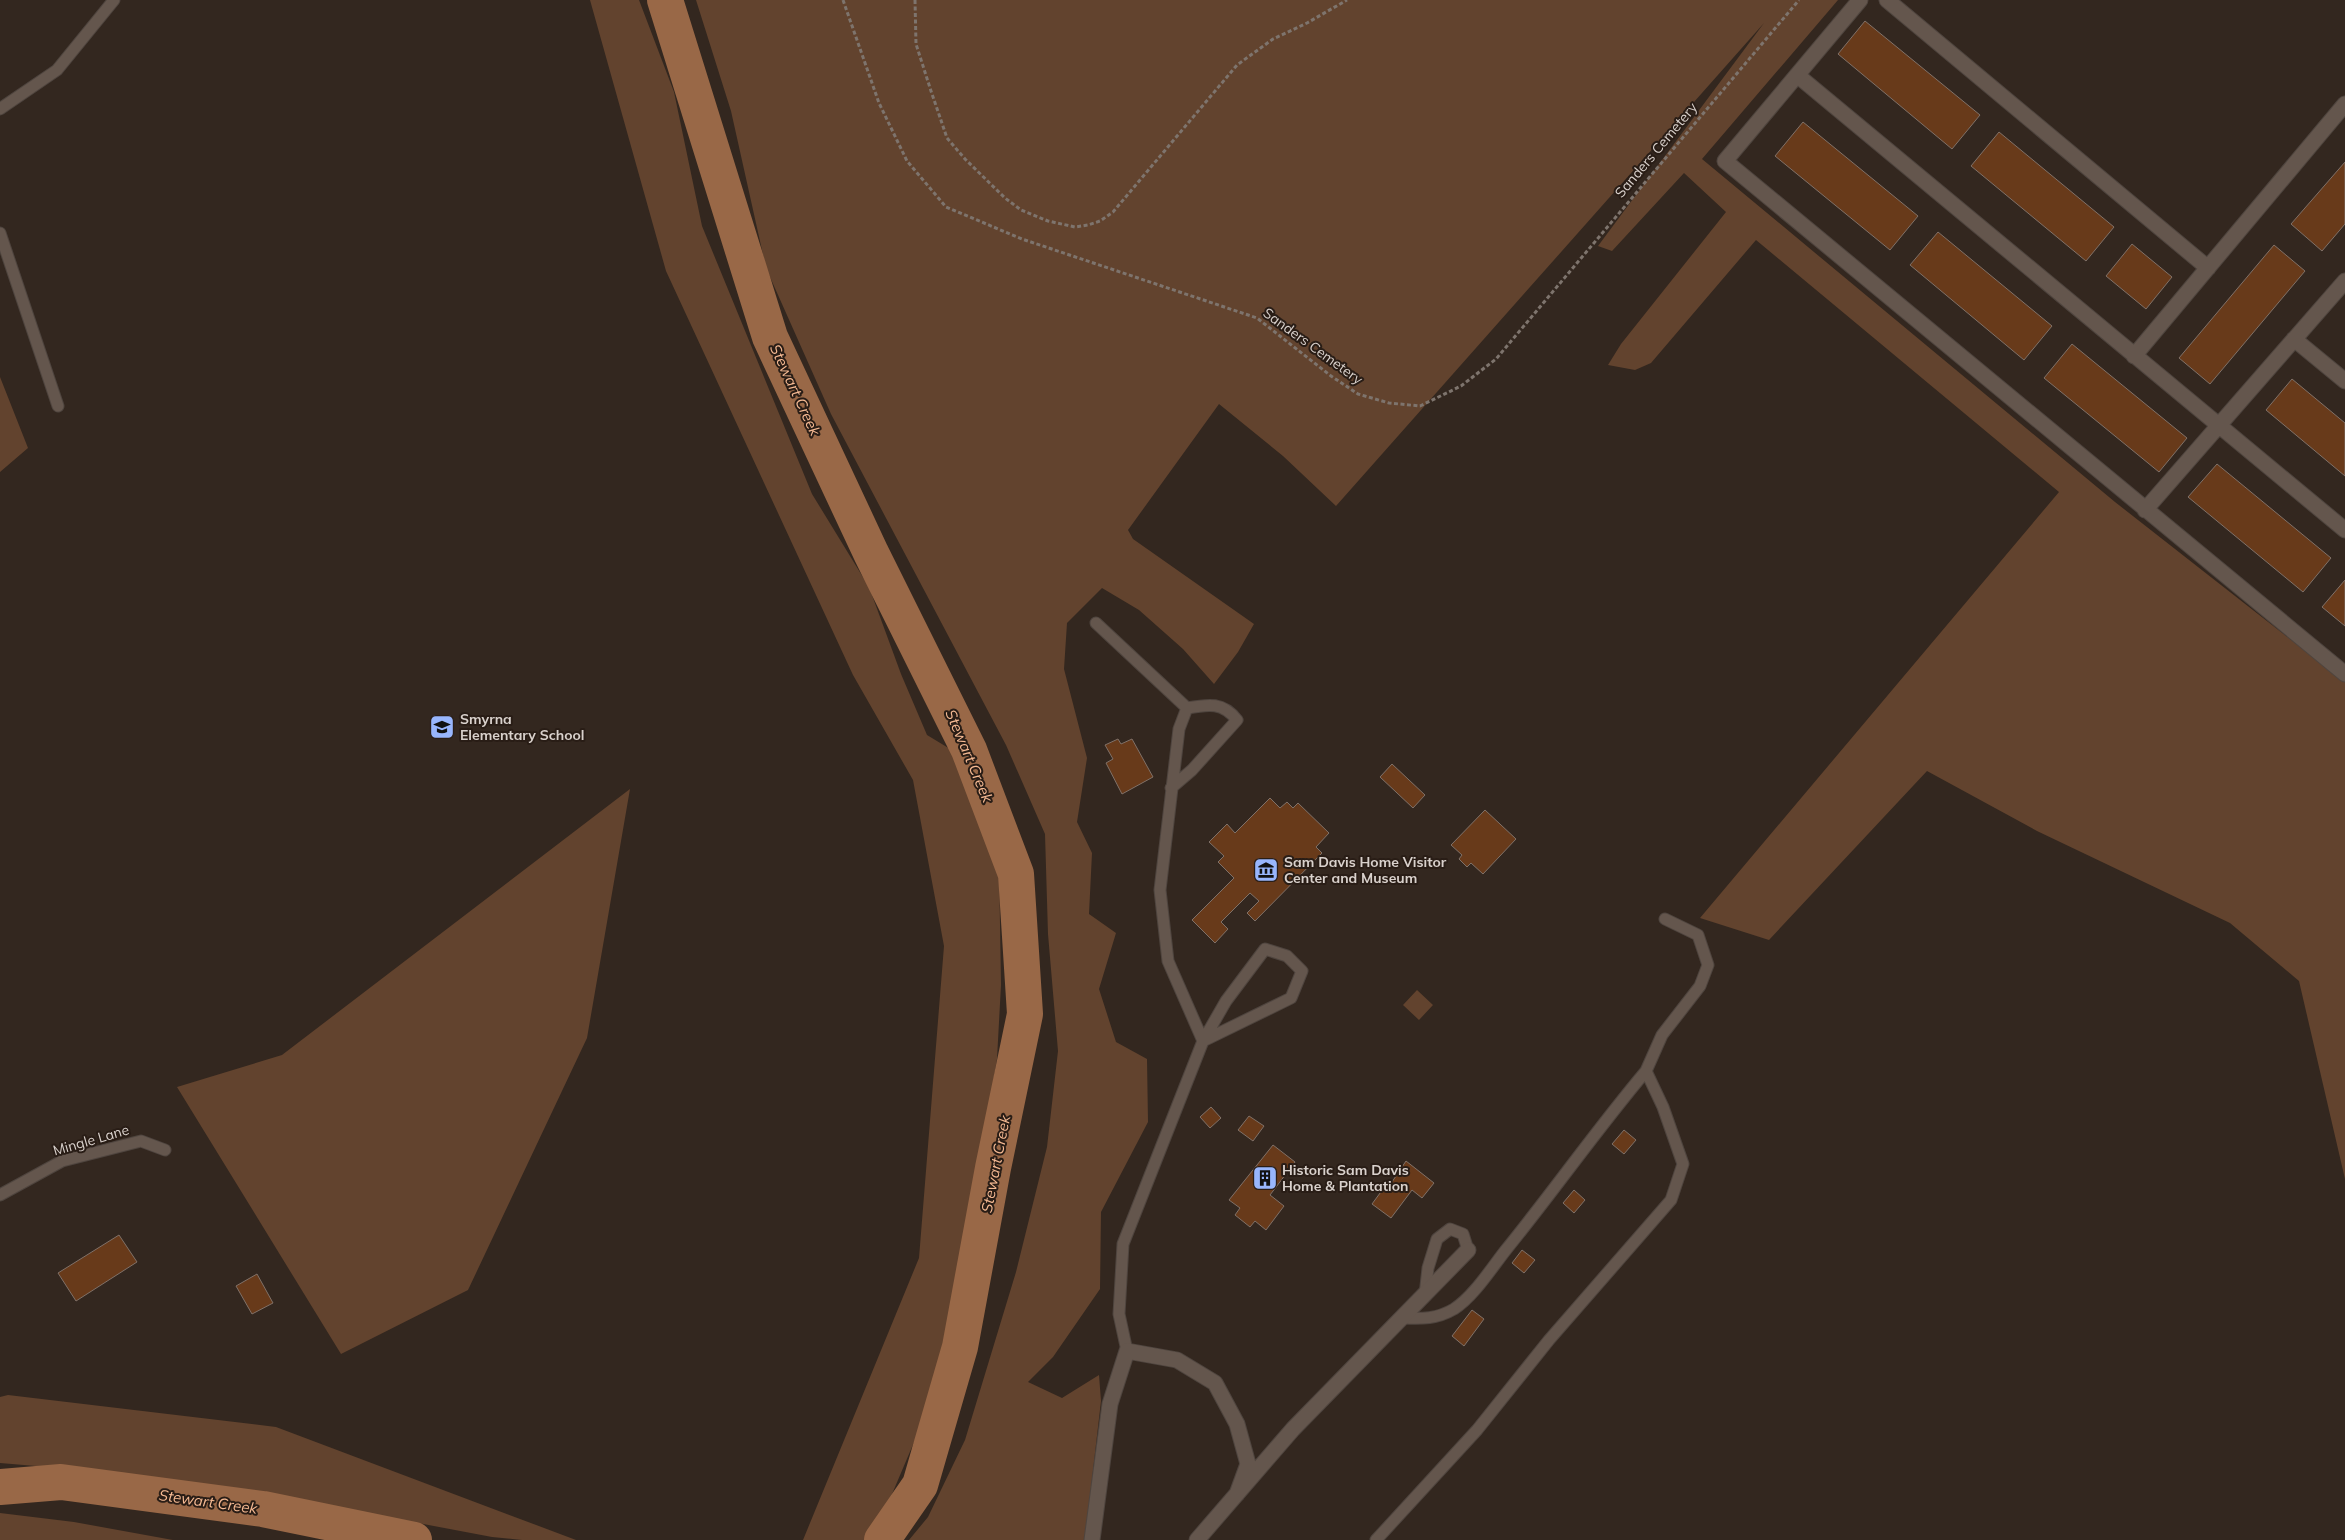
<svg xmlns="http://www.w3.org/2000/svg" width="2345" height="1540" viewBox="0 0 2345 1540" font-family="Mulish,sans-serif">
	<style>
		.green { fill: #62432e }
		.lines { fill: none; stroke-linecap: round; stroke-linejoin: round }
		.river { stroke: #996847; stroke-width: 36 }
		.building { fill: #683a1a; stroke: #807168 }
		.lane-casing { stroke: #4f453f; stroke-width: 13 }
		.street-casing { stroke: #4f453f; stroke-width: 17 }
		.path { stroke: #7e746d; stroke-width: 3; stroke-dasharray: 4 2.5; stroke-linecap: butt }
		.lane { stroke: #64564d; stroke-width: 11 }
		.street { stroke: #64564d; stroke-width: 15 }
		.labels { text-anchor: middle; stroke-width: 4; stroke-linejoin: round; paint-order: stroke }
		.street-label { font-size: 14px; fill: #d9d1cc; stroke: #291d16 }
		.poi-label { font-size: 14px; font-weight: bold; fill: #d9d1cc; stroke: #291d16; text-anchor: start }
		.water-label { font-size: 15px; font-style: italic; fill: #f6ba93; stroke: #291d16 }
	</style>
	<rect width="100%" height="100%" fill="#33271f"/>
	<!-- green -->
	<path class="green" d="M590,0H639L674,92L702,226L812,494L869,587L901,674L927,735L960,755L965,780L999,863L1001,985L997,1059L972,1208L956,1326L923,1421L881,1520L864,1540H803L919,1258L944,946L913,780L853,675L666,271Z
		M696,0H1838L1702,159L2115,502L2345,682V1179L2299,981L2230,923L2037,831L1927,771L1769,940L1700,918L2059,492L1756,240L1651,363L1635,370L1608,365L1621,344L1726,212L1684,173L1612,251L1598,246L1764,23L1336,506L1283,456L1219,404L1128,530L1133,539L1254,624L1238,652L1214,684L1183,649L1139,610L1102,588L1067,623L1064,669L1087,758L1077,822L1092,853L1089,914L1116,933L1099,989L1116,1042L1147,1059L1148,1122L1101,1212L1100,1289L1053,1357L1028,1382L1062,1398L1099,1375L1101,1401L1085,1540H909L928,1517L965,1440L1016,1272L1047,1147L1058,1051L1048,934L1045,834L1006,745L831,414L766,268L731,111Z
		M0,377L28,448L0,472Z
		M630,789L587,1038L468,1290L341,1354L177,1087L282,1055Z
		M1417,990L1433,1005L1419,1020L1403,1005Z
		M8,1395L276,1427L576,1540H522L492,1537L381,1516L107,1472L0,1463V1397Z
		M0,1513L74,1522L173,1540H0Z"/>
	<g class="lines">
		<!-- river -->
		<path class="river" d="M665,0L770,337L871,553L969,750L1016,874L1025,1014L993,1168L960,1347L920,1485L882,1540
			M0,1487L61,1482L263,1509L414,1540"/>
	</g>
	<!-- building -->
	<path class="building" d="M1865,21L1980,115L1952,149L1838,54Z
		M1803,122L1918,216L1890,250L1775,156Z
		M1999,132L2114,227L2086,261L1971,166Z
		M2345,162V224L2322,251L2291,224Z
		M1938,232L2052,326L2024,360L1910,265Z
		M2132,244L2172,277L2146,309L2106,276Z
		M2274,245L2305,271L2210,384L2179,358Z
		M2072,344L2187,438L2159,472L2044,378Z
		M2292,379L2345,423V476L2266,410Z
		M2217,464L2331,558L2303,592L2188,497Z
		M2345,580V626L2322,607Z
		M1118,739L1121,744L1132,739L1153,777L1122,794L1106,763L1113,759L1105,745Z
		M1392,764L1425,795L1413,808L1380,777Z
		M1270,798L1280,808L1287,802L1293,808L1298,803L1329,833L1316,847L1322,853L1255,921L1247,913L1259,901L1250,893L1221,922L1228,929L1215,943L1192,920L1234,878L1218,862L1224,856L1209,842L1227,824L1235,833Z
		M1485,810L1516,839L1483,874L1471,863L1467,867L1459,859L1462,855L1451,845Z
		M1211,1107L1221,1118L1210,1128L1200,1117Z
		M1249,1116L1264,1126L1253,1141L1238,1130Z
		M1624,1130L1636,1140L1624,1154L1612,1144Z
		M1273,1145L1295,1162L1270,1195L1284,1206L1266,1230L1255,1221L1250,1227L1235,1215L1240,1208L1229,1200Z
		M1406,1161L1434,1183L1422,1198L1412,1190L1391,1218L1372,1204L1383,1189L1386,1191Z
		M1574,1190L1585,1200L1574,1213L1563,1203Z
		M119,1235L137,1262L76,1301L58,1273Z
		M1522,1250L1535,1260L1524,1273L1512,1263Z
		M257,1274L273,1303L252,1314L236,1286Z
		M1472,1310L1484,1319L1464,1346L1452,1336Z"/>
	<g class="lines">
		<defs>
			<path id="lane" d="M0,109L57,70L114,0
				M0,233L58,406
				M1096,623L1187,708L1179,729L1160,890L1168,961L1203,1041
				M1171,788L1192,770L1237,720C1223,702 1209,704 1187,708
				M0,1195L62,1161L141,1141L165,1150
				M1425,1295L1428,1268L1437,1239L1450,1229L1463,1234L1468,1250
				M1403,1318C1422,1319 1437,1319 1454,1309C1473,1297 1491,1269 1505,1251C1553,1192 1597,1129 1646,1071
				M1127,1351L1119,1314L1123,1244L1203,1041L1226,1001L1265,949L1287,956L1302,971L1291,998L1203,1041
				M1376,1540L1477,1430L1549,1340L1671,1200L1683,1164L1663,1107L1646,1071L1662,1035L1700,986L1708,965L1698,935L1665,919"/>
			<path id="street" d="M1860,0L1725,161L2345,674
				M1887,0L2208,268
				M1797,75L2345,530
				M2294,339L2345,381
				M2134,356L2345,104
				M2145,510L2345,281
				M1092,1540L1110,1404L1127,1351L1177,1360L1215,1383L1237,1424L1248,1464L1237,1494
				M1197,1540L1293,1429L1468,1250"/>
		</defs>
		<!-- lane casing -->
		<use href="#lane" class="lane-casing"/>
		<!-- street casing -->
		<use href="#street" class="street-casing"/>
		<!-- path -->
		<path class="path" d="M843,0L879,103L907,161L946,207L1022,239L1257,318L1331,376L1358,394L1389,403L1420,406L1461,386L1496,359L1799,0
			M915,0L916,44L931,91L947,138L965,159L1005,198L1021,210L1048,221L1075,227L1088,225L1100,221L1113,212L1237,65L1273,39L1307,23L1347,0"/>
		<!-- lane -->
		<use href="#lane" class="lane"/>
		<!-- street -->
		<use href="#street" class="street"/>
	</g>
	<!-- icons -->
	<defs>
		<symbol id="school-square" viewBox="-11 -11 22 22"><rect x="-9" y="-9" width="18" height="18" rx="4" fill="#98b6fd" stroke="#291d16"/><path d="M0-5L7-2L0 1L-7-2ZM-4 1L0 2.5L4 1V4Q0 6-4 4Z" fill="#111"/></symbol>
		<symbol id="museum-square" viewBox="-11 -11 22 22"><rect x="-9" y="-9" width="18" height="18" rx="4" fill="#98b6fd" stroke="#291d16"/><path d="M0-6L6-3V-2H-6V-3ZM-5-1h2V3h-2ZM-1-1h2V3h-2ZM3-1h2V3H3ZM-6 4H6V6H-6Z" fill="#111"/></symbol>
		<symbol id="building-square" viewBox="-11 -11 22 22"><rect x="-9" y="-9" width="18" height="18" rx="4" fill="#98b6fd" stroke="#291d16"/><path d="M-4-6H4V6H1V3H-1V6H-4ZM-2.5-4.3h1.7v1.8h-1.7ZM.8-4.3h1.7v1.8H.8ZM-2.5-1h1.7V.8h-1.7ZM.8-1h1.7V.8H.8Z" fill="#111"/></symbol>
	</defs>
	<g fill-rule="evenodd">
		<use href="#school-square" x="428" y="713" width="28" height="28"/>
		<use href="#museum-square" x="1252" y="856" width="28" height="28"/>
		<use href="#building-square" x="1251" y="1164" width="28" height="28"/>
	</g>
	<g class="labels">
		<!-- street labels -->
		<g class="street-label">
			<text transform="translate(1656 150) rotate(-50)" y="5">Sanders Cemetery</text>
			<text transform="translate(1313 346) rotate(36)" y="5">Sanders Cemetery</text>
			<text transform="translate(91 1140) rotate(-16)" y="5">Mingle Lane</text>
		</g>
		<!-- poi labels -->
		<g class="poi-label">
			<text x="460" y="724">Smyrna<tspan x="460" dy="16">Elementary School</tspan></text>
			<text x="1284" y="867">Sam Davis Home Visitor<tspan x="1284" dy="16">Center and Museum</tspan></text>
			<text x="1282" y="1175">Historic Sam Davis<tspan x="1282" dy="16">Home &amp; Plantation</tspan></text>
		</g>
		<!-- water labels -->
		<g class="water-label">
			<text transform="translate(795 390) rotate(65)" y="5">Stewart Creek</text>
			<text transform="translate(969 756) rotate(67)" y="5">Stewart Creek</text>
			<text transform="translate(996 1164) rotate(-79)" y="5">Stewart Creek</text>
			<text transform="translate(208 1502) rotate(8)" y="5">Stewart Creek</text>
		</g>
	</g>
</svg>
